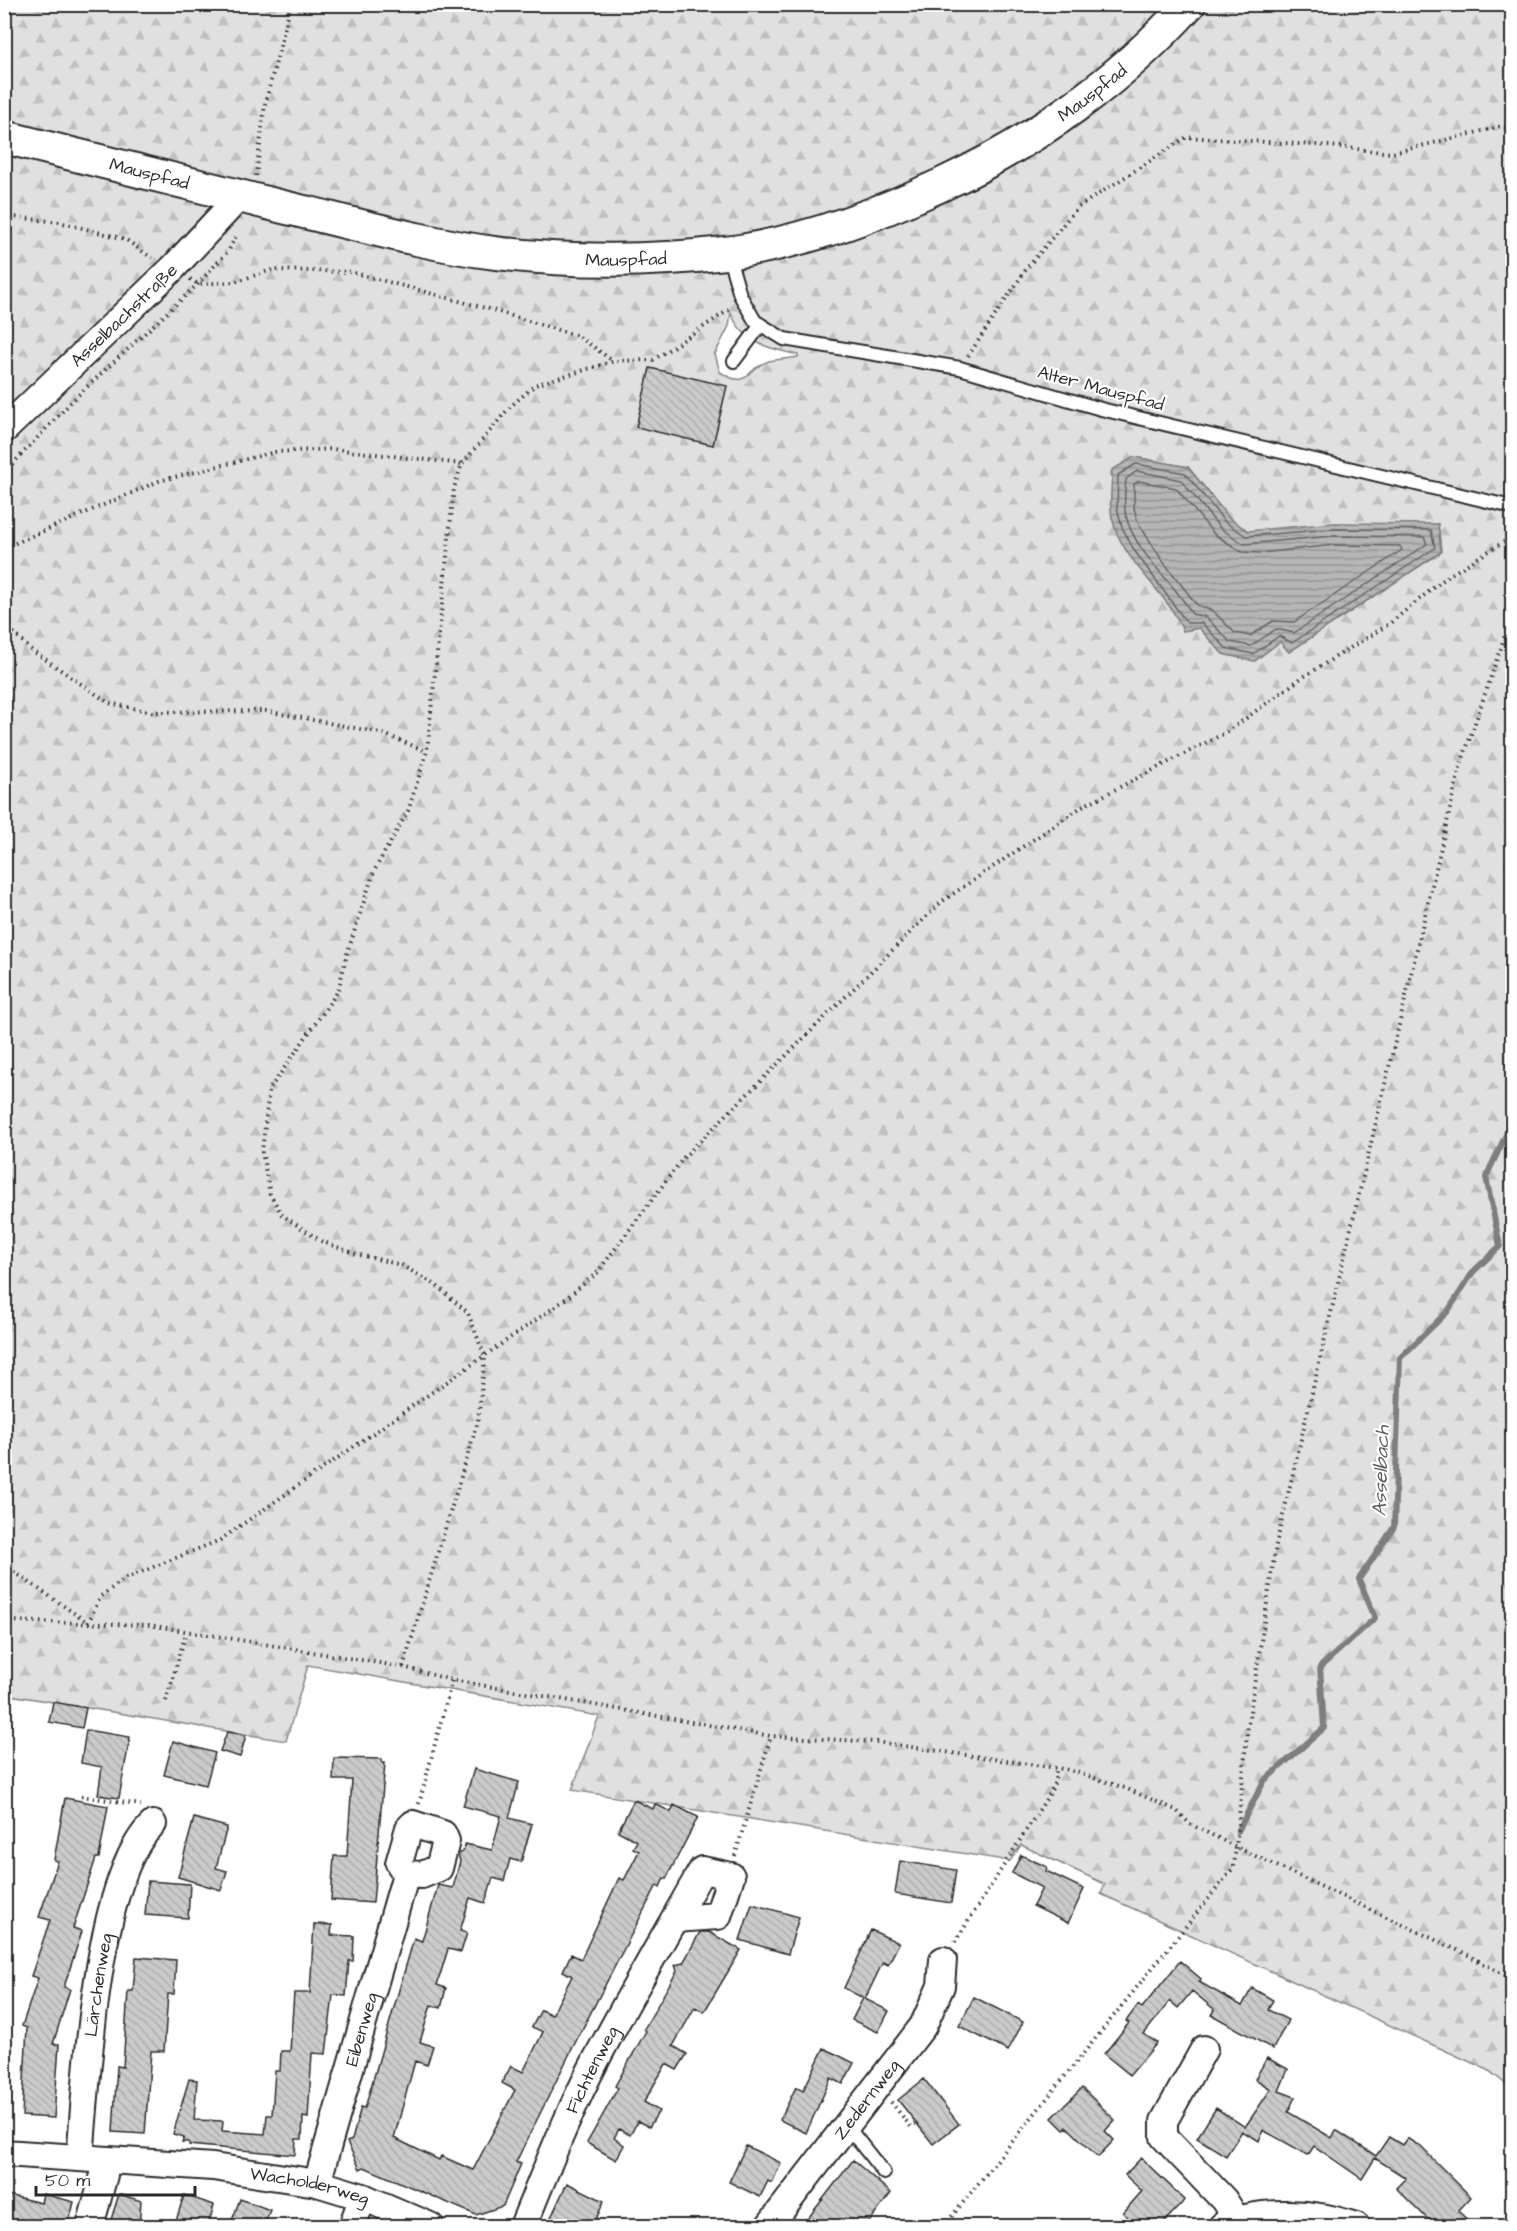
<svg xmlns="http://www.w3.org/2000/svg" width="1517" height="2231" viewBox="0 0 1517 2231" font-family="'Architects Daughter',sans-serif">
	<style>
		.forest { fill: url(#forest-firs); stroke: #868686; stroke-width: 1.5; fill-rule: evenodd }
		.water { fill: url(#water-rules); stroke: #7e7e7e; stroke-width: 1.5 }
		.lines { fill: none; stroke-linecap: round; stroke-linejoin: round }
		.shore { stroke: #636363; stroke-width: 1.5 }
		.stream { stroke: #7e7e7e; stroke-width: 6 }
		.building { fill: url(#building-back-hatch); stroke: #2b2b2b; stroke-width: 1.5 }
		.service-casing { stroke: #2b2b2b; stroke-width: 16 }
		.minor-casing { stroke: #2b2b2b; stroke-width: 30 }
		.tertiary-casing { stroke: #2b2b2b; stroke-width: 36 }
		.path { stroke: #2b2b2b; stroke-width: 4; stroke-dasharray: 1.5 4.5; stroke-linecap: butt }
		.service { stroke: #fff; stroke-width: 12 }
		.minor { stroke: #fff; stroke-width: 26 }
		.tertiary { stroke: #fff; stroke-width: 32 }
		.labels { text-anchor: middle; stroke-width: 4.5; stroke-linejoin: round; paint-order: stroke }
		.street-label { font-size: 18px; fill: #2b2b2b; stroke: #fff }
		.water-label { font-size: 20px; font-style: italic; fill: #5c5c5c; stroke: #fff }
	</style>
	<defs>
		<pattern id="forest-firs" width="22" height="20" patternUnits="userSpaceOnUse" patternTransform="scale(1.5)"><rect width="22" height="20" fill="#e0e0e0"/><path d="M5 1l3.5 6h-7zM16 11l3.5 6h-7z" fill="#c0c0c0"/></pattern>
		<pattern id="water-rules" width="6" height="5" patternUnits="userSpaceOnUse" patternTransform="scale(1.5)"><rect width="6" height="5" fill="#b6b6b6"/><path d="M0 2.5h6" fill="none" stroke="#949494"/></pattern>
		<pattern id="building-back-hatch" width="6" height="6" patternUnits="userSpaceOnUse" patternTransform="scale(1.5)"><rect width="6" height="6" fill="#cbcbcb"/><path d="M-1 5l2 2M0 0l6 6M5-1l2 2" fill="none" stroke="#aeaeae"/></pattern>
	</defs>
	<rect width="100%" height="100%" fill="#fff"/>
	<filter id="ink" filterUnits="userSpaceOnUse"><feTurbulence type="fractalNoise" baseFrequency=".0167" numOctaves="2"/><feDisplacementMap in="SourceGraphic" scale="12" xChannelSelector="R" yChannelSelector="G"/><feConvolveMatrix kernelMatrix="1 2 1 2 8 2 1 2 1" color-interpolation-filters="sRGB"/></filter>
	<g filter="url(#ink)">
		<!-- forest -->
		<path class="forest" d="M4,5H1512V2089L1488,2070L1101,1894L1105,1884L1021,1845L1010,1861L572,1790L599,1716L308,1665L286,1741L5,1694ZM731,313C743,344 769,348 798,355V357C788,359 778,359 769,361C745,368 750,391 720,372L715,354L729,326ZM1134,457L1188,467L1229,518L1248,531L1438,524L1441,552L1289,652L1280,641L1255,661L1223,654L1199,628L1183,631L1178,618L1116,530L1112,517L1111,508Z"/>
		<!-- water -->
		<path class="water" d="M1134,457L1188,467L1229,518L1248,531L1334,523L1438,524L1441,552L1289,652L1280,642L1254,661L1223,654L1199,628L1183,631C1167,590 1121,562 1112,517C1109,502 1112,485 1112,470Z"/>
		<g class="lines">
			<!-- shore -->
			<path class="shore" d="M1136,464L1185,473L1225,522L1246,536L1334,529L1431,530L1435,548L1292,643L1279,636L1253,654L1226,648L1202,623H1187L1134,550L1122,527L1117,508L1118,475Z
				M1137,471L1181,480L1220,528L1244,544L1334,536L1424,537L1427,544L1294,633L1276,629L1251,646L1230,642L1206,617L1192,614C1173,580 1136,555 1126,516C1123,505 1125,491 1126,479Z
				M1139,481L1176,488L1214,534L1242,552L1261,553L1335,545L1400,546L1402,550L1294,622L1273,621L1250,636L1235,633L1213,611L1197,605L1162,560L1137,521L1134,507V484Z"/>
			<!-- stream -->
			<path class="stream" d="M1238,1831L1264,1781L1324,1728L1320,1667L1375,1618L1359,1579L1394,1527L1400,1358L1448,1311L1473,1272L1500,1246L1486,1177L1512,1122"/>
		</g>
		<!-- building -->
		<path class="building" d="M650,368L727,386L713,445L636,427Z
			M53,1702L86,1708L82,1728L49,1722Z
			M86,1730L130,1737L119,1798L98,1795L102,1767L81,1763Z
			M227,1732L246,1735L240,1757L220,1751Z
			M173,1741L215,1753L206,1785L164,1775Z
			M334,1758L382,1759V1763H385L373,1903L331,1900L334,1856H347L352,1780H333Z
			M474,1769L519,1782L509,1818L532,1824L521,1862L510,1859L504,1881L493,1878L485,1903L470,1898L460,1931L467,1933L461,1952L448,1949L437,1985L446,1988L441,2008L431,2005L420,2042L433,2046L427,2065L415,2061L394,2138L439,2160L441,2156L473,2170L515,2090L502,2083L511,2066L523,2072L543,2032L532,2027L541,2010L552,2015L572,1976L563,1971L571,1954L581,1959L619,1878L624,1880L639,1851L633,1848L637,1841L618,1831L634,1800L653,1809L655,1804L671,1812L674,1805L698,1817L666,1879L664,1878L660,1887L657,1885L573,2047L516,2162L521,2164L503,2206L476,2215L364,2167L360,2169L347,2142L352,2140L361,2107L365,2108L414,1938L422,1941L438,1885L453,1888L460,1861L458,1854L463,1852L465,1844L492,1850L501,1816L463,1806Z
			M65,1798L108,1806L99,1858H96L73,1928L82,1931L64,1987L70,1989L53,2044H59L54,2118L22,2116L27,2028L22,2026L38,1978L31,1976L50,1920L39,1917L58,1861L54,1860Z
			M194,1818L227,1827L216,1868L227,1871L221,1890L178,1877Z
			M1021,1855L1047,1867L1046,1871L1084,1889L1068,1923L1033,1906L1042,1888L1012,1873Z
			M900,1861L956,1870L951,1903L895,1894Z
			M148,1881L190,1884L188,1918L145,1915Z
			M752,1904L799,1917L788,1954L740,1940Z
			M314,1924L332,1925L331,1935L354,1936L353,1961H349L346,1996L333,1995L326,2054L312,2053L308,2118L303,2117L302,2139H296L295,2155L189,2145V2142H182L184,2137L173,2134L189,2079L197,2080L194,2120L223,2121L222,2131L265,2134L267,2115H272L275,2071H280L281,2051H290L294,1993H310Z
			M871,1930L899,1943L888,1965L883,1962L865,1999L889,2011L878,2032L852,2020L863,1998L844,1988Z
			M700,1932H709L741,1950L704,2012L695,2007L673,2046L687,2054L677,2070L666,2064L644,2102L659,2111L649,2127L638,2121L630,2135L619,2129L614,2138L624,2145L616,2160L587,2143L618,2088L615,2086L646,2031L644,2029L677,1971L675,1965L683,1963Z
			M136,1957L176,1960L174,1994H168L164,2051H151L145,2134L113,2132L117,2066L123,2067L128,1991H133Z
			M1180,1961L1201,1979L1199,1982L1242,2006L1252,1988L1273,2000L1268,2010L1288,2020L1273,2049L1212,2015L1215,2010L1192,1991L1178,2008L1170,2001L1144,2034L1157,2043L1130,2075L1104,2054L1129,2023L1126,2021L1138,2005L1142,2008Z
			M974,1997L1023,2022L1008,2051L959,2026Z
			M824,2048L854,2063L843,2084L831,2078L806,2133L780,2120L796,2087L803,2091Z
			M1267,2058L1288,2069L1279,2091L1295,2097L1288,2112L1332,2138L1336,2130L1376,2156L1389,2137L1402,2145L1407,2138L1421,2147L1471,2197L1458,2211L1474,2226H1435L1396,2188L1406,2178L1375,2158L1362,2179L1314,2146L1308,2155L1263,2130L1259,2141L1242,2131L1226,2156L1197,2138L1216,2108L1245,2127L1271,2089L1255,2079Z
			M924,2079L959,2124L933,2144L898,2100Z
			M1082,2088L1115,2120L1105,2131L1114,2140L1098,2157L1067,2127L1064,2130L1052,2118Z
			M746,2146L781,2163L772,2183L768,2181L760,2197L729,2182Z
			M1141,2158L1185,2200L1160,2226H1138L1123,2213L1142,2191L1125,2175Z
			M853,2160L891,2193L866,2226H802Z
			M567,2183L604,2201L593,2226H547Z
			M4,2194L41,2203L43,2194L74,2202L68,2226H4Z
			M119,2194L141,2201L139,2226H109Z
			M184,2195L214,2205L208,2226H194L176,2221Z
			M240,2199L270,2210L264,2226H230Z"/>
		<g class="lines">
			<defs>
				<path id="service" d="M728,254L740,295L755,321L784,339L960,368L1101,409L1512,507
					M734,361L760,326
					M845,2128L854,2135L884,2173"/>
				<g id="minor">
					<path id="s1" d="M4,430L172,269L240,196"/>
					<path d="M1204,2049L1164,2121V2137L1224,2200L1236,2219"/>
					<path id="s2" d="M4,2153L213,2167L317,2183L363,2197L430,2226"/>
					<path id="s3" d="M80,2158C87,2079 96,1876 153,1824"/>
					<path id="s4" d="M317,2183L406,1874L399,1863L409,1828L413,1824L443,1834L446,1841L439,1868L422,1875L406,1874"/>
					<path d="M90,2226L104,2175V2160"/>
					<path d="M352,2226L363,2197"/>
					<path id="s5" d="M523,2226C546,2170 568,2113 597,2058C630,1995 667,1932 702,1870L731,1876L718,1916L674,1919"/>
					<path id="s6" d="M769,2226L923,2026L941,1986L943,1960"/>
					<path d="M1222,2226C1261,2208 1315,2212 1356,2226"/>
				</g>
				<g id="tertiary">
					<path id="s7" d="M4,137C97,160 190,184 283,207C353,223 424,244 495,253C571,262 649,262 725,253C800,244 874,216 943,184C1035,141 1121,80 1189,4"/>
				</g>
			</defs>
			<!-- service casing -->
			<use href="#service" class="service-casing"/>
			<!-- minor casing -->
			<use href="#minor" class="minor-casing"/>
			<!-- tertiary casing -->
			<use href="#tertiary" class="tertiary-casing"/>
			<!-- path -->
			<path class="path" d="M256,176L265,104L291,4
				M4,216L59,222L125,239L152,258
				M190,279L198,284L234,282L272,270L351,272L489,309L578,336L613,361
				M968,356L1027,268L1077,208L1187,137L1330,146L1392,153L1499,127L1512,129
				M4,473L74,399L198,284L229,250L236,236
				M4,548L159,481L275,452L333,449L462,464
				M4,572L7,588L5,624
				M5,624L30,649L109,703L152,712L266,711L381,733L426,751
				M4,1565L87,1622
				M4,1621L149,1625L403,1667L452,1680L771,1736L876,1742L1070,1770L1125,1788L1176,1810L1190,1824L1236,1847L1468,1955L1512,1979
				M88,1623L101,1596L126,1578L220,1540L563,1301L597,1273L684,1157L941,902L1083,806L1227,732L1300,679L1389,624L1448,576L1512,537
				M403,1667L478,1421L485,1357L468,1313L436,1285L401,1265L356,1254L321,1241L282,1215L270,1194L262,1152L269,1090L338,991L347,954L374,871L408,811L427,751L454,488L462,464L510,407L535,385L614,361L653,360L732,308
				M166,1701L186,1633
				M81,1796L141,1805
				M419,1804L452,1680
				M735,1856L771,1736
				M955,1942L1050,1793L1055,1781L1056,1768
				M891,2102L911,2127L916,2123
				M944,2226L1234,1867L1248,1725L1276,1545L1460,767L1512,615"/>
			<!-- service -->
			<use href="#service" class="service"/>
			<!-- minor -->
			<use href="#minor" class="minor"/>
			<!-- tertiary -->
			<use href="#tertiary" class="tertiary"/>
		</g>
	</g>
	<g class="labels">
		<!-- street labels -->
		<g class="street-label">
			<text dy="6" stroke="none"><textPath href="#s7" startOffset="1140">Mauspfad</textPath></text>
			<text dy="6" stroke="none"><textPath href="#s7" startOffset="150">Mauspfad</textPath></text>
			<text dy="6" stroke="none"><textPath href="#s7" startOffset="636">Mauspfad</textPath></text>
			<text dy="6" stroke="none"><textPath href="#s1" startOffset="166">Asselbachstraße</textPath></text>
			<text transform="translate(1101 388) rotate(15)" y="6">Alter Mauspfad</text>
			<text dy="6" stroke="none"><textPath href="#s3" startOffset="174">Lärchenweg</textPath></text>
			<text dy="6" stroke="none"><textPath href="#s4" startOffset="160">Eibenweg</textPath></text>
			<text dy="6" stroke="none"><textPath href="#s5" startOffset="171">Fichtenweg</textPath></text>
			<text dy="6" stroke="none"><textPath href="#s6" startOffset="160">Zedernweg</textPath></text>
			<text dy="6" stroke="none"><textPath href="#s2" startOffset="308">Wacholderweg</textPath></text>
		</g>
		<!-- water labels -->
		<g class="water-label">
			<text transform="translate(1380 1471) rotate(-88)" y="7">Asselbach</text>
		</g>
	</g>
	<!-- margin -->
	<rect width="1517" height="2231" fill="none" stroke="#fff" stroke-width="24"/>
	<rect x="12" y="12" width="1493" height="2207" fill="none" stroke="#2b2b2b" stroke-width="2" filter="url(#ink)"/>
	<!-- scale -->
	<path d="M36 2186v9h159v-9" fill="none" stroke="#2b2b2b" stroke-width="3"/>
	<text x="45" y="2186" font-size="18" fill="#2b2b2b" stroke="#ffffff" stroke-width="4.5" paint-order="stroke">50 m</text>
</svg>
